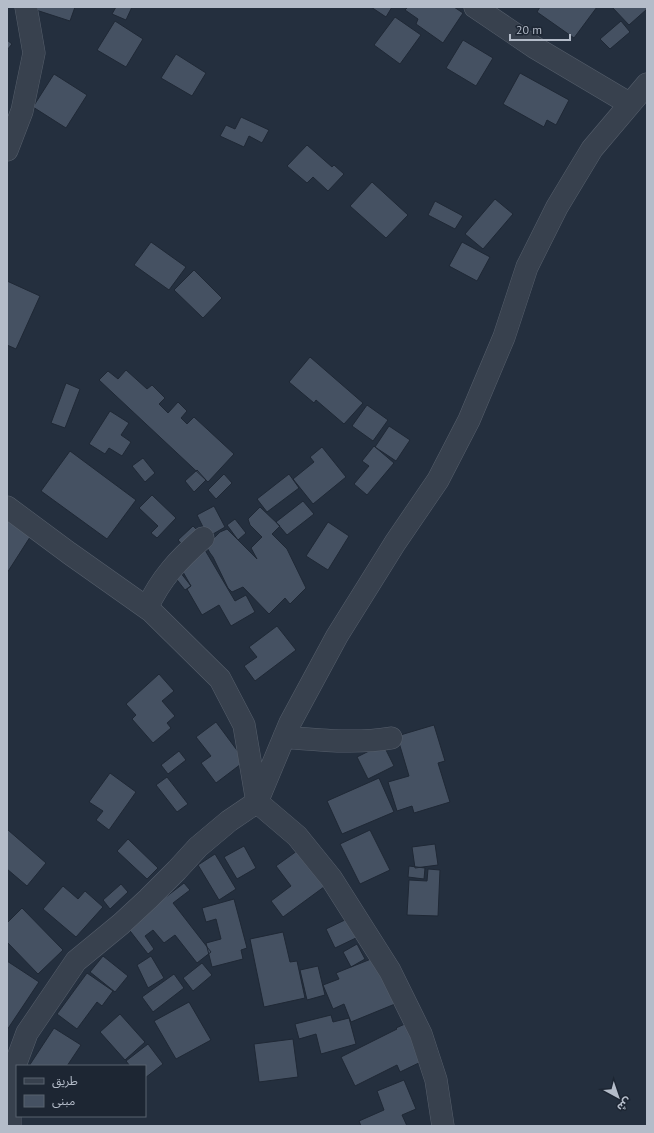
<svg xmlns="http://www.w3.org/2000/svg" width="654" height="1133" viewBox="0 0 654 1133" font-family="'PT Sans','Noto Sans Arabic',sans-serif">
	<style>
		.building { fill: #455162; stroke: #1f2835 }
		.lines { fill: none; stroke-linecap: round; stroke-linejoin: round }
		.minor-casing { stroke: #565f6c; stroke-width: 23 }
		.minor { stroke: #38414e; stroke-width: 22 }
	</style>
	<rect width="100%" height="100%" fill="#242f3e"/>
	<!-- building -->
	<path class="building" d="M37,7H75L70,21L36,10Z
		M116,7H132L126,20L112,14Z
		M371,7H392L386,17Z
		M408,7H454L463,13L443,43L416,24L418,19L405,10Z
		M540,7H597L574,38L537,12Z
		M612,7H647V9L629,25Z
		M395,17L421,35L400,64L374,45Z
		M115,21L143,39L126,67L97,50Z
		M621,21L630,32L610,49L600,39Z
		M7,40L12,44L7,50Z
		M463,40L493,58L476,86L446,68Z
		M176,54L206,73L192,96L161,78Z
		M520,73L569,100L556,125L547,120L544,127L503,104Z
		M54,74L87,95L66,128L33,107Z
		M241,117L269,130L262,143L249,136L244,147L220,136L226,125L235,129Z
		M307,145L332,167L334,165L344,174L328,191L313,177L307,183L287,166Z
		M372,182L408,215L386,238L350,206Z
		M495,199L513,214L483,249L465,234Z
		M435,201L463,216L455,229L428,215Z
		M151,242L186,267L169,290L134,265Z
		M462,242L490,257L477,281L449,266Z
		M194,270L222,298L203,318L174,290Z
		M7,281L40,296L16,349L7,345Z
		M310,357L363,403L344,424L316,400L314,403L289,382Z
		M126,370L147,389L152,385L165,398L159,404L168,413L178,402L187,411L181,418L187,424L194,417L234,454L208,482L99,380L108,371L118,379Z
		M66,383L80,389L65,428L51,423Z
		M367,405L388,420L373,441L352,426Z
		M110,411L129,423L121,435L131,442L122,456L109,448L105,454L89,444Z
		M389,426L410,440L396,461L375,447Z
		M374,446L394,463L367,495L354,484L369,466L362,461Z
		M322,447L346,477L313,504L293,479L314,462L310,457Z
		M70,451L136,500L107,539L41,491Z
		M143,458L155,473L145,482L132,466Z
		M197,470L206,480L194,492L185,481Z
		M224,474L232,483L216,499L208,490Z
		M289,474L299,488L267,512L257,499Z
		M152,495L176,518L157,538L151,533L158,526L139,508Z
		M303,501L314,514L287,535L276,522Z
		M214,506L225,527L208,537L197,515Z
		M260,507L280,526L272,534L287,549L306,588L290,604L285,598L269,614L243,587L232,592L228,588L213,557L210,553L206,546L220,532L227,529L257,559L251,548L262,537L250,525L248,519Z
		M7,518L32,534L7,573Z
		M235,519L246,533L238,540L227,525Z
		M328,522L349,536L328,570L306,556Z
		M193,526L203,536L187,550L178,540Z
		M205,550L235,601L246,595L255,612L231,626L219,605L202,615L187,589L191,586L179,565Z
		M180,572L191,586L185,590L174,576Z
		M277,626L296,650L255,681L244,666L257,657L249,647Z
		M159,674L174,691L162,701L175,716L167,723L171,728L153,743L132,719L136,715L126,704Z
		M216,722L245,761L216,783L201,763L211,756L196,737Z
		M434,725L445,761L438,763L450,802L414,813L412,806L397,811L388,782L409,776L397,736Z
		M383,744L394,766L368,779L357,757Z
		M179,751L186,760L168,774L161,765Z
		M110,773L136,792L109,830L96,820L103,811L89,802Z
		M167,777L188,804L177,812L156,785Z
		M379,778L394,812L342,834L327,801Z
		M8,830L46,863L27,886L7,869V831Z
		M370,830L390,870L360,884L340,844Z
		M128,839L158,868L147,879L117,851Z
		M435,844L438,865L415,868L412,847Z
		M244,846L256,868L237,879L224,857Z
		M301,848L328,884L283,917L271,901L291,886L276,866Z
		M215,854L236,889L219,900L198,865Z
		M409,866L425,868L424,879L408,877Z
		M428,869L440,870L438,916L407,915L409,880L427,881Z
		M184,883L190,890L173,903L211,952L197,963L175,935L164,943L153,930L145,936L154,949L148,954L127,927Z
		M121,884L128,892L110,909L103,900Z
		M63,886L78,899L85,891L103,907L76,937L43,909Z
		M234,899L247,948L241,950L243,959L212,967L206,943L221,939L216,919L206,922L202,908Z
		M22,908L63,950L38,974L7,942V923Z
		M349,918L358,937L335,948L326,929Z
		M283,932L290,962L297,961L305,998L264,1007L250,939Z
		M357,944L365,959L351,967L343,952Z
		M103,956L128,976L115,992L90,972Z
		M151,956L164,978L148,988L137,965Z
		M376,957L395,1004L351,1022L344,1004L333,1009L323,985L339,979L336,973Z
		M7,961L39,982L7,1030Z
		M202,963L212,975L193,991L183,978Z
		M318,966L325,995L307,1000L300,970Z
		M87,973L113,991L102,1006L97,1002L77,1029L57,1014Z
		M174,974L184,988L153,1012L142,997Z
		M189,1002L211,1040L176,1059L154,1021Z
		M120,1014L145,1042L125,1060L100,1032Z
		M331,1015L333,1022L349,1018L356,1044L321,1054L316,1034L299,1039L295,1024Z
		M407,1023L425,1060L400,1072L397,1065L355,1086L341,1057L397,1029L396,1028Z
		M54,1028L81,1045L67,1066H29Z
		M293,1039L298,1077L259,1082L254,1044Z
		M148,1044L163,1064L145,1078V1066H130L126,1061Z
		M404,1080L416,1109L402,1115L407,1126H361L359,1121L384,1110L377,1091Z"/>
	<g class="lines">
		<defs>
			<path id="minor" d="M475,7L534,47L630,104
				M7,150L22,111L34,53L26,7
				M7,507L69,553L151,611L220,679L244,725L257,802L297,836L331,878L390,971L421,1034L436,1080L443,1126
				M147,608C161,578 178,560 203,538
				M284,737C319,740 356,744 391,738
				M10,1126V1079L27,1033L76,961L121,924L148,899L177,870L198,847L229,821L257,802L290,723L337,636L395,543L438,480L469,420L504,337L527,267L557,207L592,149L647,84"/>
		</defs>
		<!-- minor casing -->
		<use href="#minor" class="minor-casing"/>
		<!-- minor -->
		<use href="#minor" class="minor"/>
	</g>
	<!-- border -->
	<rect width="654" height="1133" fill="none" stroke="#b4bcc9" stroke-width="16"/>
	<!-- legend -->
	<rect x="16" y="1065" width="130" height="52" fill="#1d2633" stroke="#59626f"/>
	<rect x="24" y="1078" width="20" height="6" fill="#38414e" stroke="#59626f"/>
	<text x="52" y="1085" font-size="12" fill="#b4bcc9">طريق</text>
	<rect x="24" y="1095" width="20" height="12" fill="#455162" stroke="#59626f"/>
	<text x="52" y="1105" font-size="12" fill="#b4bcc9">مبنى</text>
	<!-- north arrow -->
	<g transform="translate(618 1097) rotate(140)" stroke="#1d2633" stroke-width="3" paint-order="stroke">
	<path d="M0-3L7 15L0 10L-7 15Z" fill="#b4bcc9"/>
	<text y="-6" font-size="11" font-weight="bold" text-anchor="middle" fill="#b4bcc9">ش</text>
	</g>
	<!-- scale -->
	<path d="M510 34v6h60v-6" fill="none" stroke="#b4bcc9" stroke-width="2"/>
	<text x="516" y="34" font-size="12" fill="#b4bcc9" stroke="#1d2633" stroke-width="3" paint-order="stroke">20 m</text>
</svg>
